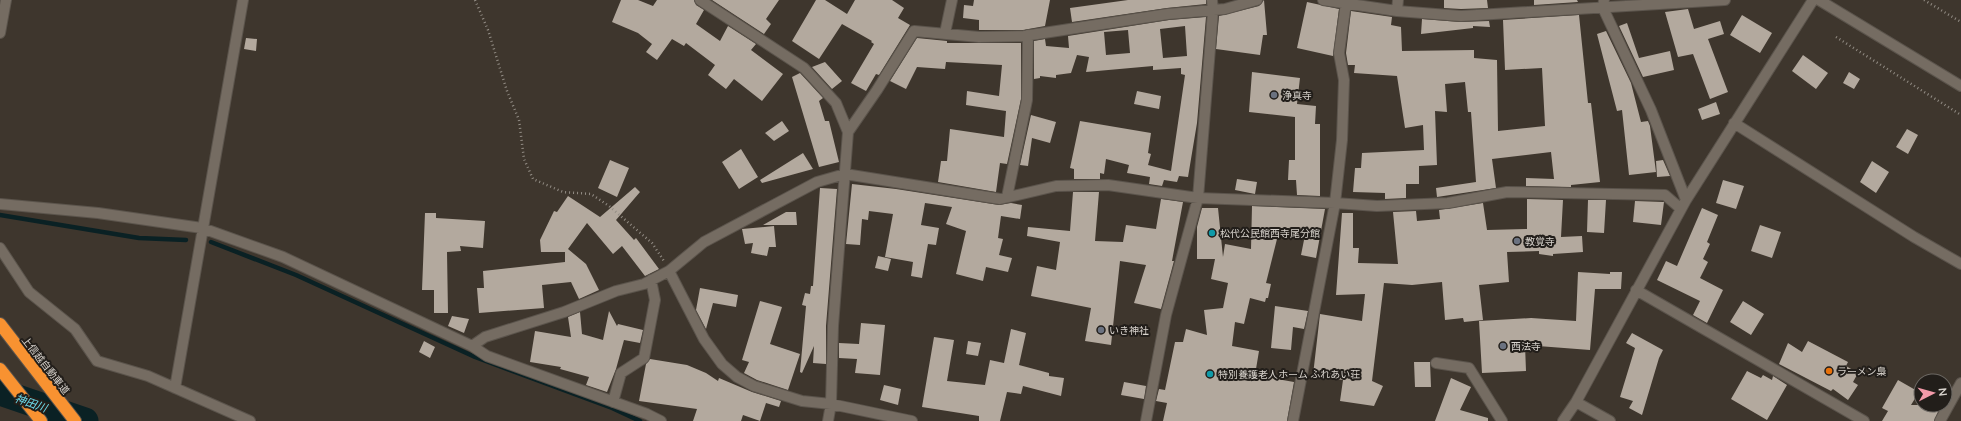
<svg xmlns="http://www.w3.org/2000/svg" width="1961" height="421" viewBox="0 0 1961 421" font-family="Mulish,'Noto Sans JP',sans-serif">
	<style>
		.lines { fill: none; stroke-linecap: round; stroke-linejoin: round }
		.stream { stroke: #0a2124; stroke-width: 4.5 }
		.river { stroke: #0a2124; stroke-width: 27 }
		.building { fill: #b3a99e; fill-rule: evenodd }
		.minor-casing { stroke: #5b544c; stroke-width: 12 }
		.highway-casing { stroke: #5b544c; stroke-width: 14 }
		.path { stroke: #928c84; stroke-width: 2.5; stroke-dasharray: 1 3; stroke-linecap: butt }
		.minor { stroke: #756c62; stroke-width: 10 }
		.highway { stroke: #f89231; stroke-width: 12 }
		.worship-dot { fill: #6b7280; stroke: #221e1a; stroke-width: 1.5 }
		.culture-dot { fill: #0f9aa8; stroke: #221e1a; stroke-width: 1.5 }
		.food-dot { fill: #e8710a; stroke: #221e1a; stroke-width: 1.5 }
		.labels { text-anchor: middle; stroke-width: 4; stroke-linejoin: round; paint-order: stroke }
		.poi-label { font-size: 10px; fill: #d9d4ce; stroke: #221e1a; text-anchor: start }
		.street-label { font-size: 10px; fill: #d9d4ce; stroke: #221e1a }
		.water-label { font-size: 11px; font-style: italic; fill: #6edded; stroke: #221e1a }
	</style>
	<rect width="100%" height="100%" fill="#3e362d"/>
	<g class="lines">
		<!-- stream -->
		<path class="stream" d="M0,215L139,238L186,240
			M211,242L296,275L475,357L612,408L640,421"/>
		<!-- river -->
		<path class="river" d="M0,392L85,421"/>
	</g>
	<!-- building -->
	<path class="building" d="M621,0H638L653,6L657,0H694L696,5L704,10L696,24L720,41L728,26L756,44L751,50L783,74L762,101L734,79L726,89L708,75L715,65L686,43L684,46L672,39L657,60L646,52L652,44L638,33L612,22Z
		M712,0H779L766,19L771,24L764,34Z
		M816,0H825L847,14L855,0H892L904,8L898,18L910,25L879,75L876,74L866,91L851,83L874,44L871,42L872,41L842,24L819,59L792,41Z
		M974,0H1050L1045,26L1023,30H979V20L963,18L964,5L973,6Z
		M1128,0H1206V4L1167,8L1072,22L1070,8Z
		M1264,0L1267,35H1263L1260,55L1216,49L1219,16L1259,6Z
		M1444,0H1487L1488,8L1461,9L1444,8Z
		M1534,0H1577L1578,2L1534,5Z
		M1307,2L1339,9L1333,56L1297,48Z
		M1688,9L1694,29L1720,21L1724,34L1708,39L1728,92L1710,99L1693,54L1678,57L1665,12Z
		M1351,11L1392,17L1391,25L1401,27L1402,51L1474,50V58L1497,60L1498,131L1545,126L1542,68L1505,70L1503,20L1579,15L1588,103H1591L1600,182L1571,185V187L1526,186V178L1554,179L1551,152L1492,159L1496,188L1437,197L1436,188L1476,182L1471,112H1468L1465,82L1445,84L1447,112L1435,111L1437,165L1419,166V184H1406V198L1385,199V193L1353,192L1355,168H1361L1362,153L1424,150L1423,125L1405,128L1397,76L1354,73L1355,65H1348L1346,53Z
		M1742,15L1772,33L1760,53L1730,35Z
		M1206,17L1197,123L1188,177L1179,176L1177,182L1164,180L1162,186L1149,184L1150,177L1127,173L1129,165L1106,159L1104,174L1100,173V179H1074V169L1070,168L1080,121L1151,133L1148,153L1151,154L1148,165L1171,171L1185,75L1181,74V68L1153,70V66L1086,72L1089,57L1077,55L1071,73L1056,75V78L1040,76V78L1034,79V41L1045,39L1046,46L1069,48L1068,36L1169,20ZM1185,26L1187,56L1163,58L1160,29ZM1128,30L1130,53L1106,55L1104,32Z
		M1422,19L1460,22L1489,21L1490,27L1473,26V28L1421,34Z
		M1627,23L1639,58L1670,51L1674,70L1643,77L1619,26Z
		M1606,31L1631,83L1641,122L1648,121L1650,126L1656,172L1629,175L1622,110L1617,111L1597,34Z
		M246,38L257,39L256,51L244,49Z
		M917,38L947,41V43H1021V99L1007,164L1000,163L996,192L938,182L941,161H947L950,129L1004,137L1006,111L966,105L967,91L999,96L1002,65L946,62L945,69L917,67L906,89L890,81Z
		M1803,55L1828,73L1816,89L1792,71Z
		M825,62L842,81L832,89L812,67Z
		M1252,72L1300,78L1297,104L1316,106L1315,124H1320V196L1297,195L1296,180H1288L1289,160H1295V117L1249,112Z
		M1849,72L1860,79L1854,89L1843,83Z
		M800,73L823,98L819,101L825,121H829L839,162L819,167L792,77Z
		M1137,91L1161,96L1159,109L1134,104Z
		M1716,102L1720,114L1702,120L1698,109Z
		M1031,115L1056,122L1050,143L1032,138L1028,166L1020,165Z
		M782,121L789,131L774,141L765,133Z
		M1907,129L1918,135L1908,154L1896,147Z
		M741,149L758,177L739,189L722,162Z
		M803,153L813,169L762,183L760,180Z
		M610,160L629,168L617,197L598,188Z
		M1663,160L1670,176L1657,177L1656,161Z
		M1872,161L1889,172L1876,193L1860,182Z
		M1237,179L1257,182L1255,194L1235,190Z
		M1723,180L1744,186L1736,209L1716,203Z
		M852,184L896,189L999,205L1011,203L1022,205L1020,219L1001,216L998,238L1003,239L999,255L1012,258L1008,272L986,267L983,281L956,274L966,231L946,224L952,207L925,203L921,225L939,228L936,245L928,244L922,278L911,276L913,262L885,257L893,214L869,211L868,220L862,219L860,245L846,244Z
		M635,187L640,192L616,220L634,240L636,238L659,269L645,276L622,246L613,254L587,223L568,249L586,264L599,290L579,299L571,282L542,285L544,308L479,313L477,288H484L483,271L565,262V252H541L540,240L554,211L557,212L568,196L600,217Z
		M820,188L837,189L826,326V364L813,363L814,346L802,373L800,372L806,306L802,305L805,293L810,294L811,286H813Z
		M1073,192H1099L1095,241L1123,242L1126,225L1156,229L1161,199L1183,202L1172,261H1174L1161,309L1134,303L1146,265L1120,261L1111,345L1085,341L1091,308L1031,296L1037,266L1056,270L1060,242L1027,236L1028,227L1070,231Z
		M1527,199L1563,200L1561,237L1582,236L1583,252L1553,254V256L1539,254V251L1507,252L1509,282L1479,285L1483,320L1464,322L1463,318L1445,320L1442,282L1412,285L1384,283L1372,381L1383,386L1374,406L1340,401L1343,380L1313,375L1320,314L1362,321L1365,294L1336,295L1342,213H1353V248H1359L1358,263L1398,264L1393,212L1416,211L1417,221L1440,219L1439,210L1483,203L1487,230L1527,229Z
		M1588,200H1606L1604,233L1587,232Z
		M1635,201L1664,202L1661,225L1633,222Z
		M1252,206L1325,209L1316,258L1301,255L1305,235H1278L1266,283L1271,284L1268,298H1266L1265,302L1250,298L1244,324L1235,322L1232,346L1259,351L1255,375L1294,382L1287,421H1163L1167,403L1156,401L1159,389L1165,390L1175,342H1183L1186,329L1207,335L1204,310L1223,308L1228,283L1211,279L1215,259H1197V227L1202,208H1218L1223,257L1225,244L1251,249Z
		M1702,208L1718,215L1707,242L1710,244L1703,259L1708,262L1700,278L1723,290L1707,323L1693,315L1700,301L1657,280L1666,261L1677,266Z
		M786,212H796L797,225H763Z
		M425,213H436V218L485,221L483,248L460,246L461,251L447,252L448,313H434V290H422Z
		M1760,225L1781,232L1772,258L1751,251Z
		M774,226L776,247H769L767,256L751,253L753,243L745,244L742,229Z
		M878,256L891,259L888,271L875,268Z
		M1578,272L1610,274V272H1622L1621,289H1595L1590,350L1525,345L1526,371L1482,373L1479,321L1531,318L1576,321Z
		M700,288L738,295L736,307L713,303L706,329L696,310Z
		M760,301L782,307L770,344L800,354L788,390L757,380L744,373L749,362L742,360Z
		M1743,301L1764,314L1751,335L1730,322Z
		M1275,306L1308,311L1304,329L1293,327L1291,350L1271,348Z
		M609,311L617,326L618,324L643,330L640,343L624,340L616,369L607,392L586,385L589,377L560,369L561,367L530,362L535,331L571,337L568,317L580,312L582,334L603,340Z
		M452,316L469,319L464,333L448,326Z
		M861,323L885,325L880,375L855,373L857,359L839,358V343L859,344Z
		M1011,329L1026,333L1019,365L1049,373V376L1064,378L1061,396L1023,386L1021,394L1007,392L1000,421H979V416L922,407L934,337L954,340L947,381L985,385L990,360L1004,363Z
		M1632,333L1663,350L1659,358L1642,415L1629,408L1633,401L1620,397L1635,348L1626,343Z
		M424,341L435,347L430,358L419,352Z
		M968,341L981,343L978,356L966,354Z
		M1808,341L1848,362L1846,366L1858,373L1853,382L1858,385L1848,400L1833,389L1831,391L1779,364L1788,343L1802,352Z
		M650,359L687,365L706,373L718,381L719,378L752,392L781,401L779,407L766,403L760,421L743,415L741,421H693L697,409L639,401L646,364Z
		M1414,362H1430L1431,387H1415Z
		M1747,371L1761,378L1763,375L1772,380L1773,376L1787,385L1767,420L1731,399Z
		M1451,378L1471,387L1460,410L1488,418V421H1435Z
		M1898,380L1919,392L1911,405H1941L1934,421H1882L1888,411L1882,408Z
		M1124,382L1146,386L1144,399L1121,395Z
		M884,385L901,389L898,405L880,400Z"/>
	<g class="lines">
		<defs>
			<path id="minor" d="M700,0L804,68L836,103L848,132L833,326L831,404L828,421
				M1323,0L1397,11L1461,16L1725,0
				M1604,0L1603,8L1651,110L1686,200
				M1819,0L1961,86
				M1397,11L1398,0
				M0,33L6,0
				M945,33L952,0
				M1734,123L1914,237L1961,264
				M848,132L877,90L914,31L979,37L1024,36L1168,14L1225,9L1257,0
				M1007,197L1027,100L1028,35
				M0,204L98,213L202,228L283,257L472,346L487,356L647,414L661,421
				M0,248L29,292L75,329L97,361L148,376L250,421
				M669,271L704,339L722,364L737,377L754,386L802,401L831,404L912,421
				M1636,290L1864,421
				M472,346L485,337L564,312L616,291L644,284L669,271L704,242L817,182L845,174L1000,199L1056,186L1108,185L1198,198L1335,203L1377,206L1448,203L1507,192L1665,195L1681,209
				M1436,363L1469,368L1502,421
				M175,388L243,0
				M613,402L621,373L644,358L655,300L651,280
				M1576,402L1610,421
				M1146,421L1166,315L1198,198L1213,11L1212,0
				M1293,421L1335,203L1342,140L1344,80L1339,53L1346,3
				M1563,421L1576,402L1686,200L1813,0
				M1940,421L1961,383"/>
			<path id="highway" d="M0,324L75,421
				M0,369L41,421"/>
		</defs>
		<!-- minor casing -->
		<use href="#minor" class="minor-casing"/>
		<!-- highway casing -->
		<use href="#highway" class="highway-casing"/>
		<!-- path -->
		<path class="path" d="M475,0L488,30L507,91L519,120L524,159L533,179L563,192L591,194L609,206L652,243L664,261
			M1924,0L1961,22
			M1836,37L1961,115"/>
		<!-- minor -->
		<use href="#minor" class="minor"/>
		<!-- highway -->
		<use href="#highway" class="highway"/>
	</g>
	<!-- markers -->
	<g class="worship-dot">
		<circle cx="1274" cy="95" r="4"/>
		<circle cx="1517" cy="241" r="4"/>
		<circle cx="1101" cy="330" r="4"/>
		<circle cx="1503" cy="346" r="4"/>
	</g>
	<g class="culture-dot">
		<circle cx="1212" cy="233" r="4"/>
		<circle cx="1210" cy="374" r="4"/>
	</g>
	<circle class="food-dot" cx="1829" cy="371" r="4"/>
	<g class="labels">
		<!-- poi labels -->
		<g class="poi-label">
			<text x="1282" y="99">浄真寺</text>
			<text x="1220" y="237">松代公民館西寺尾分館</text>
			<text x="1525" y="245">教覚寺</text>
			<text x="1109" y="334">いき神社</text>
			<text x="1511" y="350">西法寺</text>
			<text x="1837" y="375">ラーメン梟</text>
			<text x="1218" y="378">特別養護老人ホーム ふれあい荘</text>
		</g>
		<!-- street labels -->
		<g class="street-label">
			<text transform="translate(46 365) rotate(52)" y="4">上信越自動車道</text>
		</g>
		<!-- water labels -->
		<g class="water-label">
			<text transform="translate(31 403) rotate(19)" y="4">神田川</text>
		</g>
	</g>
	<!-- north arrow -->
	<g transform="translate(1933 393) rotate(84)"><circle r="19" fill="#221e1a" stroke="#6b6762"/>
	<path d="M0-3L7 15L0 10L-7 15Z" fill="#f39aa9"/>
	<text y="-6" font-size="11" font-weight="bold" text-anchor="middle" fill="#d9d4ce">N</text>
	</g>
</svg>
